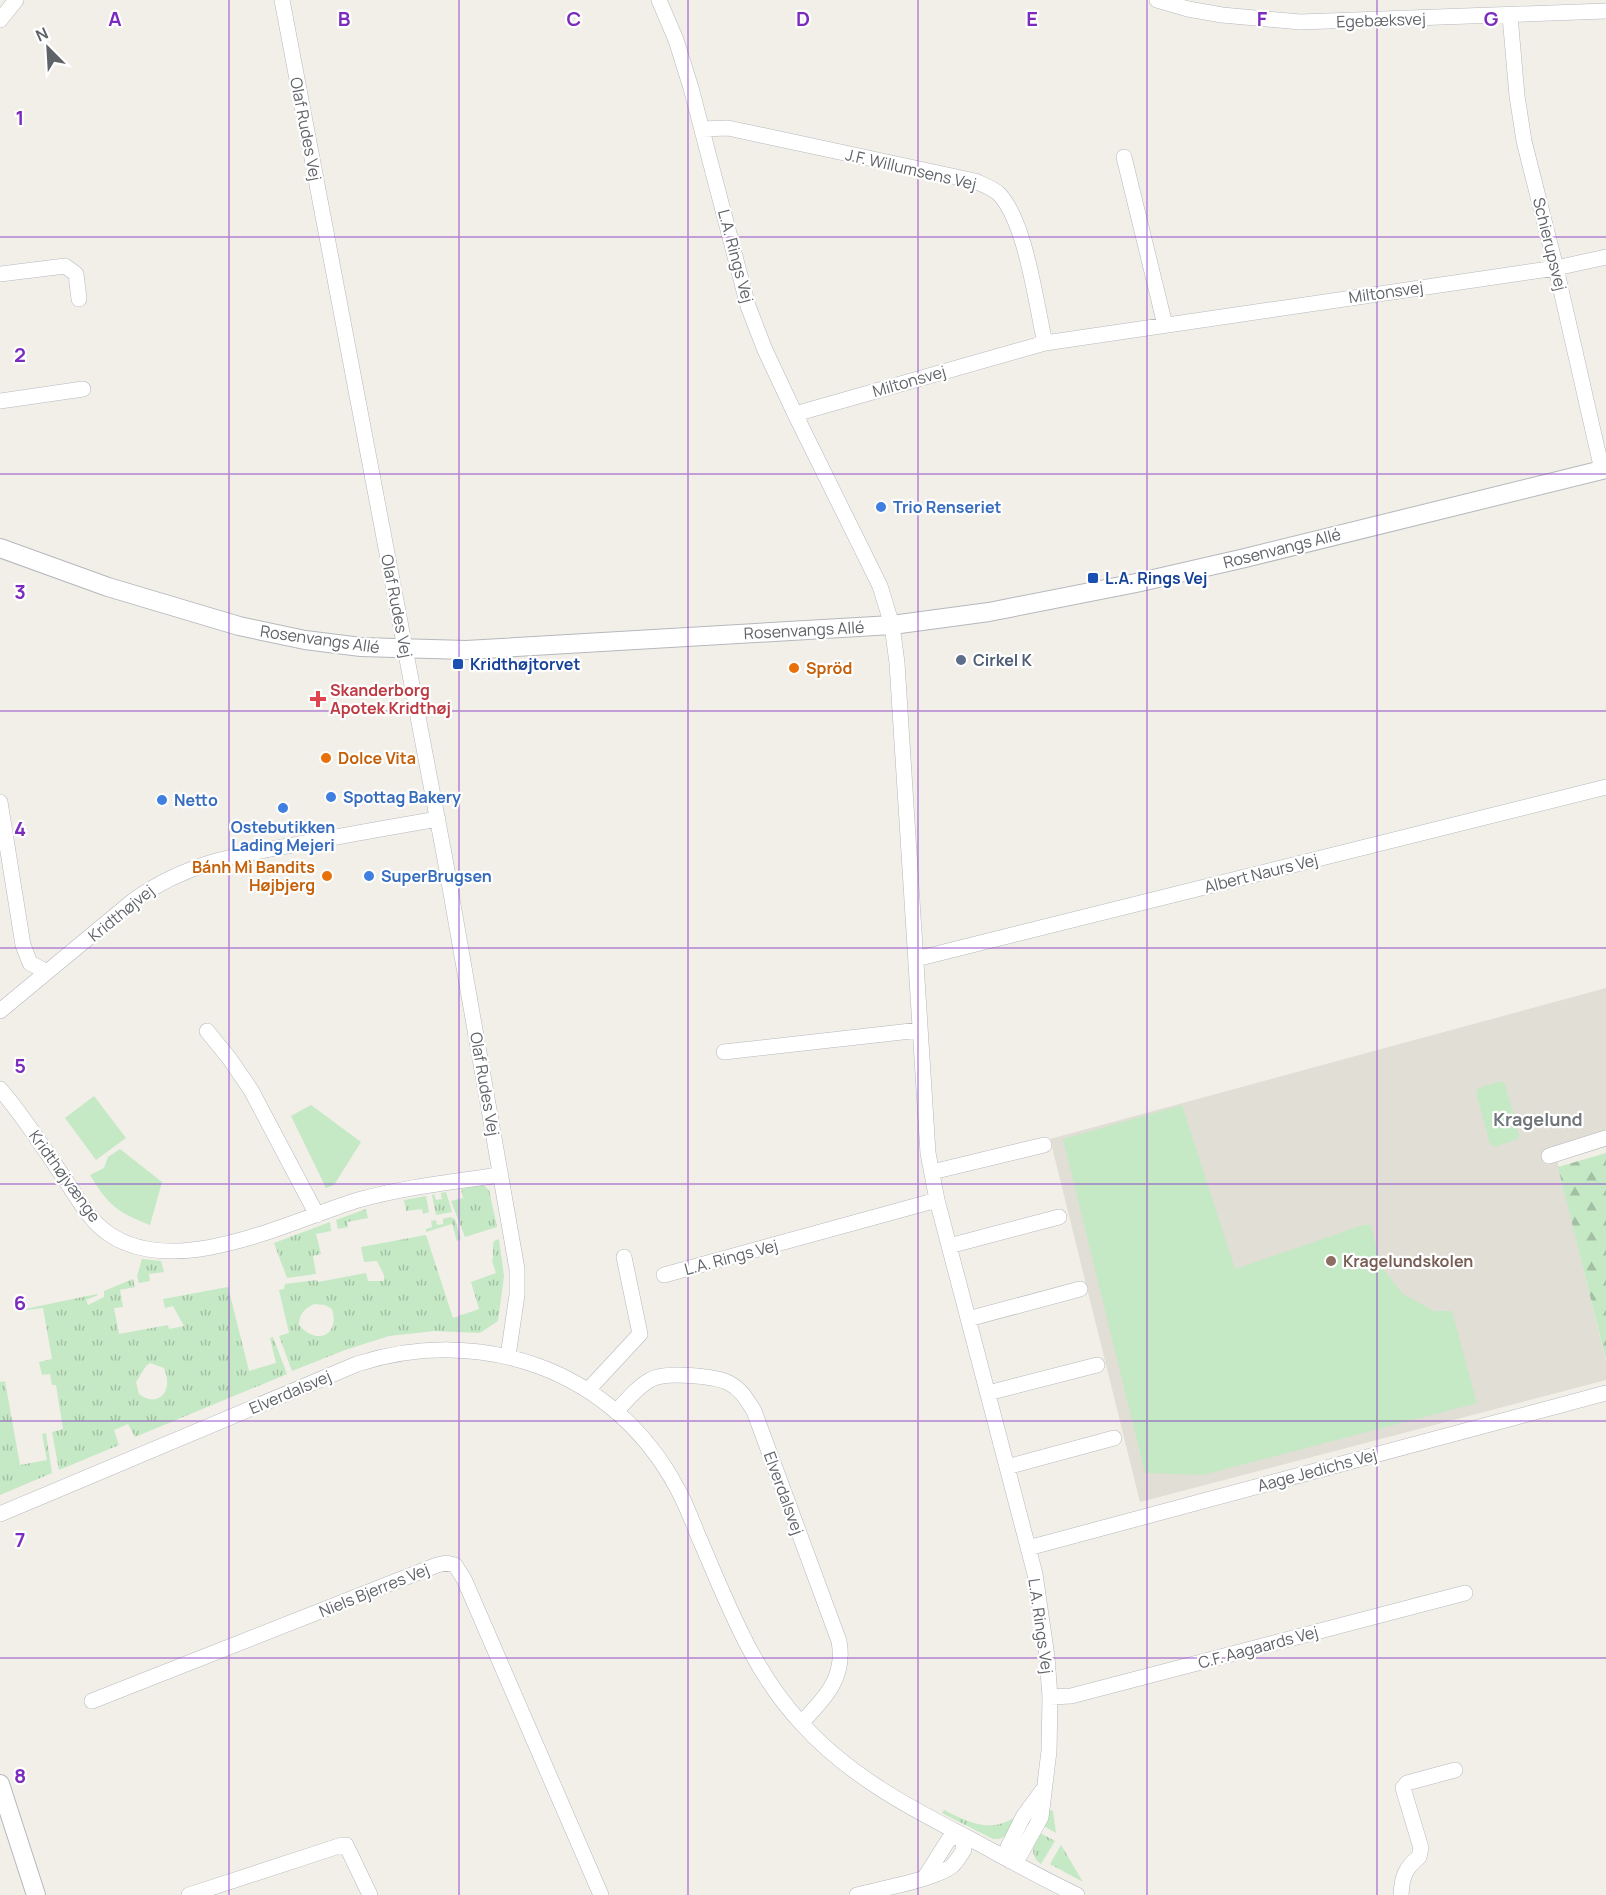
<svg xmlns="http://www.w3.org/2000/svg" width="1606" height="1895" viewBox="0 0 1606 1895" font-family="Manrope,sans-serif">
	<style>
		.education { fill: #e1ded6 }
		.grass { fill: url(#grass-tufts); fill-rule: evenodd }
		.forest { fill: url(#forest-firs) }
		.green { fill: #c5e8c5 }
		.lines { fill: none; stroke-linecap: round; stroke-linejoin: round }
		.minor-casing { stroke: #b5b8bc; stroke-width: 16 }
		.tertiary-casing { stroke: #b5b8bc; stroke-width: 20 }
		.minor { stroke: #fff; stroke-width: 15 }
		.tertiary { stroke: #fff; stroke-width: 18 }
		.grid { fill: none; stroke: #7b2cbf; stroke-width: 1.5; stroke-opacity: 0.55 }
		.shop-dot { fill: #3f7fe0; stroke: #fff; stroke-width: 2 }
		.transit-dot { fill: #1a4fb4; stroke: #fff; stroke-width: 2 }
		.service-dot { fill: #5c6f8a; stroke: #fff; stroke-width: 2 }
		.food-dot { fill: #e8710a; stroke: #fff; stroke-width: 2 }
		.health-dot { fill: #e0444e; stroke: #fff; stroke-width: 2 }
		.education-dot { fill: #8d6e63; stroke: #fff; stroke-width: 2 }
		.labels { text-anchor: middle; stroke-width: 4.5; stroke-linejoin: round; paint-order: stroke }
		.street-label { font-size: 16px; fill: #5f6368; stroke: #fff }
		.shop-label { font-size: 16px; font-weight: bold; fill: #366cbe; stroke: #fff; text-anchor: start }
		.transit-label { font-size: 16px; font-weight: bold; fill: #164399; stroke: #fff; text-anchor: start }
		.service-label { font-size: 16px; font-weight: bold; fill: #4e5e75; stroke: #fff; text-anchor: start }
		.food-label { font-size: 16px; font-weight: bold; fill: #c56008; stroke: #fff; text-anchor: start }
		.health-label { font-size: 16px; font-weight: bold; fill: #be3a42; stroke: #fff; text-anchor: start }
		.education-label { font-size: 16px; font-weight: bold; fill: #785e54; stroke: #fff; text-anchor: start }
		.neighbourhood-label { font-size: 18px; font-weight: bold; fill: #70757a; stroke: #fff }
		.grid-label { font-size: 20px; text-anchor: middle; font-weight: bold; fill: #7b2cbf; stroke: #fff; stroke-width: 4.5; stroke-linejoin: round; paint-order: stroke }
	</style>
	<defs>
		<pattern id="grass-tufts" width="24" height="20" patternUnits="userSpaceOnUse" patternTransform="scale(1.5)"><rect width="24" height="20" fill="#c5e8c5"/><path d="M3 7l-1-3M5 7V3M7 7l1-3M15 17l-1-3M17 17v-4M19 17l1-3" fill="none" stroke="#a3c0a4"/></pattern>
		<pattern id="forest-firs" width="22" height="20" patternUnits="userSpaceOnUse" patternTransform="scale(1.5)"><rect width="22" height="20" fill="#c5e8c5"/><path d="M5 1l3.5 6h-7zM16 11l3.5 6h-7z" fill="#a3c0a4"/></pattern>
	</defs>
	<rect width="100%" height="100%" fill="#f1efe8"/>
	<!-- education -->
	<path class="education" d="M1606,988V1145L1557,1160L1606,1362V1380L1140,1502L1050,1139Z"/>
	<!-- grass -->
	<path class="grass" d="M483,1185L489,1190L497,1227L465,1237L451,1201L463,1198L461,1189Z
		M446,1192L452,1212L436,1215L432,1195L434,1194L436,1200L442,1199L441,1193Z
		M426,1196L429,1212L423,1214L422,1209L406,1211L404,1200Z
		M366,1209L368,1218L347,1222L348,1227L338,1229L336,1220Z
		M450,1217L455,1219L461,1239L457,1241L452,1224L426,1232V1229L432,1227L431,1221L436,1220L437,1225L443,1224V1219Z
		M330,1222L331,1231L316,1234L321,1254L313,1256L316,1274L287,1278L274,1243Z
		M426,1235L453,1318L479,1309L471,1282L496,1273L492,1261C495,1253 491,1248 494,1241L499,1239L504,1276L498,1321L480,1333L434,1331L389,1336L345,1350L292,1371L279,1336L289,1333L279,1290L284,1289L285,1284L317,1280L318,1282L366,1273L368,1281H384V1275L377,1261L364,1262L361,1247ZM314,1304L325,1305L332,1309C340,1337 316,1345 299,1325C299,1314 304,1309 314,1304Z
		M142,1259L161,1261L164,1272L149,1274L150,1281L139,1283L137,1276Z
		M133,1279L135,1287L120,1290L123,1307L114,1308L119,1334L168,1325L169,1329L184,1326L173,1306L165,1308L163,1299L228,1287L249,1371L276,1363L270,1338L273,1337L287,1374L135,1437L128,1424L114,1430L119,1445L59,1470L52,1432L63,1429L56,1385H52L50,1374L42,1375L39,1362L52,1359L43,1308L26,1310L25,1309L97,1294L98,1295L86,1300L88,1305L104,1297V1291ZM150,1363L164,1368C174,1391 159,1409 139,1394L136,1382L146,1366Z
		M5,1381L20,1465L47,1460L42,1434L46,1433L52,1473L0,1495V1382Z
		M944,1810C968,1822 990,1834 1015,1817L1008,1835L999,1839H993L942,1813Z
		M1049,1810L1053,1811L1056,1833L1042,1825Z
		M1038,1832L1055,1841L1041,1864C1029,1855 1033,1845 1038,1832Z
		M1061,1845L1083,1882L1050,1864Z"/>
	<!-- forest -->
	<path class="forest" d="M1606,1153V1360L1558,1167Z"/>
	<!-- green -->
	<path class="green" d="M1501,1081L1505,1084L1519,1135L1518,1139L1495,1147L1490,1144L1476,1092L1479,1088Z
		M94,1096L126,1138L96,1160L65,1118Z
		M311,1105L361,1142L334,1185L326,1188L291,1116Z
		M1182,1105L1235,1269L1363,1225H1371L1381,1266L1403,1294L1434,1311H1452L1477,1403L1203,1475L1145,1473L1063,1139Z
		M120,1149L162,1182L150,1225C117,1212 108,1205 90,1175L104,1168L108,1157Z"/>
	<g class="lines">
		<defs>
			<path id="minor" d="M282,0L445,859L517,1269V1295L508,1356
				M659,0L676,40L691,88L748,306L765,350L795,414L880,586L892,625L897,663L928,1153L937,1200L1035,1574L1047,1657L1050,1697L1049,1751L1041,1817L1020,1855L1010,1861
				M1157,0L1188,9L1222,15L1300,22L1606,11
				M1510,16L1517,96L1524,141L1556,268L1602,470
				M0,20L16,0
				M702,129L728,128L975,181C983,185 993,188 999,194C1026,222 1036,304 1045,343
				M1124,157L1165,325
				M0,274L65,266L76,274L79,299
				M0,401L83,389
				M795,414L1045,343L1556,268L1606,257
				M0,802L23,945L30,963L47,972
				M916,959L1606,787
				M0,1011L134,900C192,859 248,853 316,841C356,833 397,826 438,819
				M207,1031L229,1058L251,1090L317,1215
				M724,1052L920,1030
				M0,1089C25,1118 45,1150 66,1181C79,1200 90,1221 109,1234C177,1280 290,1221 358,1200C404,1187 453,1182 500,1175
				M1549,1156L1606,1138
				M932,1172L1044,1145
				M949,1246L1059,1217
				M664,1275L937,1200
				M968,1319L1080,1289
				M588,1390L640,1334L624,1257
				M988,1393L1097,1365
				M616,1412C626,1401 637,1387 650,1380C665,1371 715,1376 729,1383C742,1390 747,1400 754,1411L839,1641C846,1678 824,1699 801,1723
				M1007,1467L1114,1438
				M0,1514L357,1364C482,1324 614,1370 677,1488C685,1502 691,1518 697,1533C726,1599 751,1670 802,1724C851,1778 914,1810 978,1843C1011,1861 1043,1879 1077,1895
				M1028,1548L1606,1393
				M1050,1697L1071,1696L1465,1593
				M92,1701L437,1565L446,1563L455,1565L464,1579L601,1895
				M1010,1861L1008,1847L1023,1817L1042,1791
				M189,1895L342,1845H346L370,1895
				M857,1895C879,1889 938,1879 953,1865C957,1861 961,1854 964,1850L962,1835L949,1839L925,1877
				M1401,1895C1402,1877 1405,1868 1419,1857L1421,1848L1403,1788L1407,1783L1455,1770"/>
			<path id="tertiary" d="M0,548L108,587L239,626L305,640L361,647L466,650L892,625L989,612L1136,583L1245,558L1606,469
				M0,1784L36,1895"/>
		</defs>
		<!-- minor casing -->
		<use href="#minor" class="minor-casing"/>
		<!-- tertiary casing -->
		<use href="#tertiary" class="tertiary-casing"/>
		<!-- minor -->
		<use href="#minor" class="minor"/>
		<!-- tertiary -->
		<use href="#tertiary" class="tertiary"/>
	</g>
	<!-- grid -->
	<path class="grid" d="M229,0V1895M459,0V1895M688,0V1895M918,0V1895M1147,0V1895M1377,0V1895M0,237H1606M0,474H1606M0,711H1606M0,948H1606M0,1184H1606M0,1421H1606M0,1658H1606"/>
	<!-- markers -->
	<g class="shop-dot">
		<circle cx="881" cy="507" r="6"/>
		<circle cx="331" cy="797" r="6"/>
		<circle cx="162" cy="800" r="6"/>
		<circle cx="283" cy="808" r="6"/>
		<circle cx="369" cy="876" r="6"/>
	</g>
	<g class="transit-dot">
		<rect x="1087" y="572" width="12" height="12" rx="3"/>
		<rect x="452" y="658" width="12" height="12" rx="3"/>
	</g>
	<circle class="service-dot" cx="961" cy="660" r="6"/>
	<g class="food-dot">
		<circle cx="794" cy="668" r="6"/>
		<circle cx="326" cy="758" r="6"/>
		<circle cx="327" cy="876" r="6"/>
	</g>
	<path class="health-dot" d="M315 690h6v6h6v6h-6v6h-6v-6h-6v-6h6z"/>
	<circle class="education-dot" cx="1331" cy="1261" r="6"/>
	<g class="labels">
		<!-- street labels -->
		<g class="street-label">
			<text transform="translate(1381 20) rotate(-2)" y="6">Egebæksvej</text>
			<text transform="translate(306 129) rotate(79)" y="6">Olaf Rudes Vej</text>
			<text transform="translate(911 169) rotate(13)" y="6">J.F. Willumsens Vej</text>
			<text transform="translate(1550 244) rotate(76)" y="6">Schierupsvej</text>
			<text transform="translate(736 256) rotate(75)" y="6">L.A. Rings Vej</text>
			<text transform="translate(1386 292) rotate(-8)" y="6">Miltonsvej</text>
			<text transform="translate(909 381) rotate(-16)" y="6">Miltonsvej</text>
			<text transform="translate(1282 548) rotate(-14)" y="6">Rosenvangs Allé</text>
			<text transform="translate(397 606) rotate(79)" y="6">Olaf Rudes Vej</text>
			<text transform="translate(804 630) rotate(-3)" y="6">Rosenvangs Allé</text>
			<text transform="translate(320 639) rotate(8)" y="6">Rosenvangs Allé</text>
			<text transform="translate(1261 873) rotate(-14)" y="6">Albert Naurs Vej</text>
			<text transform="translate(121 913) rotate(-39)" y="6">Kridthøjvej</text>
			<text transform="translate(485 1084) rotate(80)" y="6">Olaf Rudes Vej</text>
			<text transform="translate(65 1176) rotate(54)" y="6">Kridthøjvænge</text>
			<text transform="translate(731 1257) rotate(-15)" y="6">L.A. Rings Vej</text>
			<text transform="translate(290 1392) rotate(-23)" y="6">Elverdalsvej</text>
			<text transform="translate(1317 1470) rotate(-15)" y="6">Aage Jedichs Vej</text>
			<text transform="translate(784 1493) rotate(70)" y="6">Elverdalsvej</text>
			<text transform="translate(374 1590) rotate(-22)" y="6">Niels Bjerres Vej</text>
			<text transform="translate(1041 1626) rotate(82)" y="6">L.A. Rings Vej</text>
			<text transform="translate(1258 1647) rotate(-15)" y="6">C.F. Aagaards Vej</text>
		</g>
		<!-- shop labels -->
		<g class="shop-label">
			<text x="893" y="513">Trio Renseriet</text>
			<text x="343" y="803">Spottag Bakery</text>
			<text x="174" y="806">Netto</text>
			<text x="283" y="833" text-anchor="middle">Ostebutikken<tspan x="283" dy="18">Lading Mejeri</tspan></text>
			<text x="381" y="882">SuperBrugsen</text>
		</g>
		<!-- transit labels -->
		<g class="transit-label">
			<text x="1105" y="584">L.A. Rings Vej</text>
			<text x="470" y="670">Kridthøjtorvet</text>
		</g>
		<!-- service labels -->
		<g class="service-label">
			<text x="973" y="666">Cirkel K</text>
		</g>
		<!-- food labels -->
		<g class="food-label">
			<text x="806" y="674">Spröd</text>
			<text x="338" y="764">Dolce Vita</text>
			<text x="315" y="873" text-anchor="end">Bánh Mì Bandits<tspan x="315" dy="18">Højbjerg</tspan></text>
		</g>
		<!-- health labels -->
		<g class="health-label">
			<text x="330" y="696">Skanderborg<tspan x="330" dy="18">Apotek Kridthøj</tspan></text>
		</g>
		<!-- education labels -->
		<g class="education-label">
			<text x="1343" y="1267">Kragelundskolen</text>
		</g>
		<!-- neighbourhood labels -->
		<g class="neighbourhood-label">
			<text x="1538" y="1126">Kragelund</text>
		</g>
	</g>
	<g class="grid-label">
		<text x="115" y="26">A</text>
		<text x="344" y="26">B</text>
		<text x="574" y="26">C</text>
		<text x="803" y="26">D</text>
		<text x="1032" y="26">E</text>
		<text x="1262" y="26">F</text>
		<text x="1491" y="26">G</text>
		<text x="20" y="125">1</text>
		<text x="20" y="362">2</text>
		<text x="20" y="599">3</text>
		<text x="20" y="836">4</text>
		<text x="20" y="1073">5</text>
		<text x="20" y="1310">6</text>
		<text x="20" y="1547">7</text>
		<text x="20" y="1783">8</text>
	</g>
	<!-- north arrow -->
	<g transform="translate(48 48) rotate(336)" stroke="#ffffff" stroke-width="4.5" paint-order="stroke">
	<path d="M0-4.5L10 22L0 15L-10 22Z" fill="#5f6368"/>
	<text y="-9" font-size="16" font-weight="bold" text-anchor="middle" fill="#5f6368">N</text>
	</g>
</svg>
